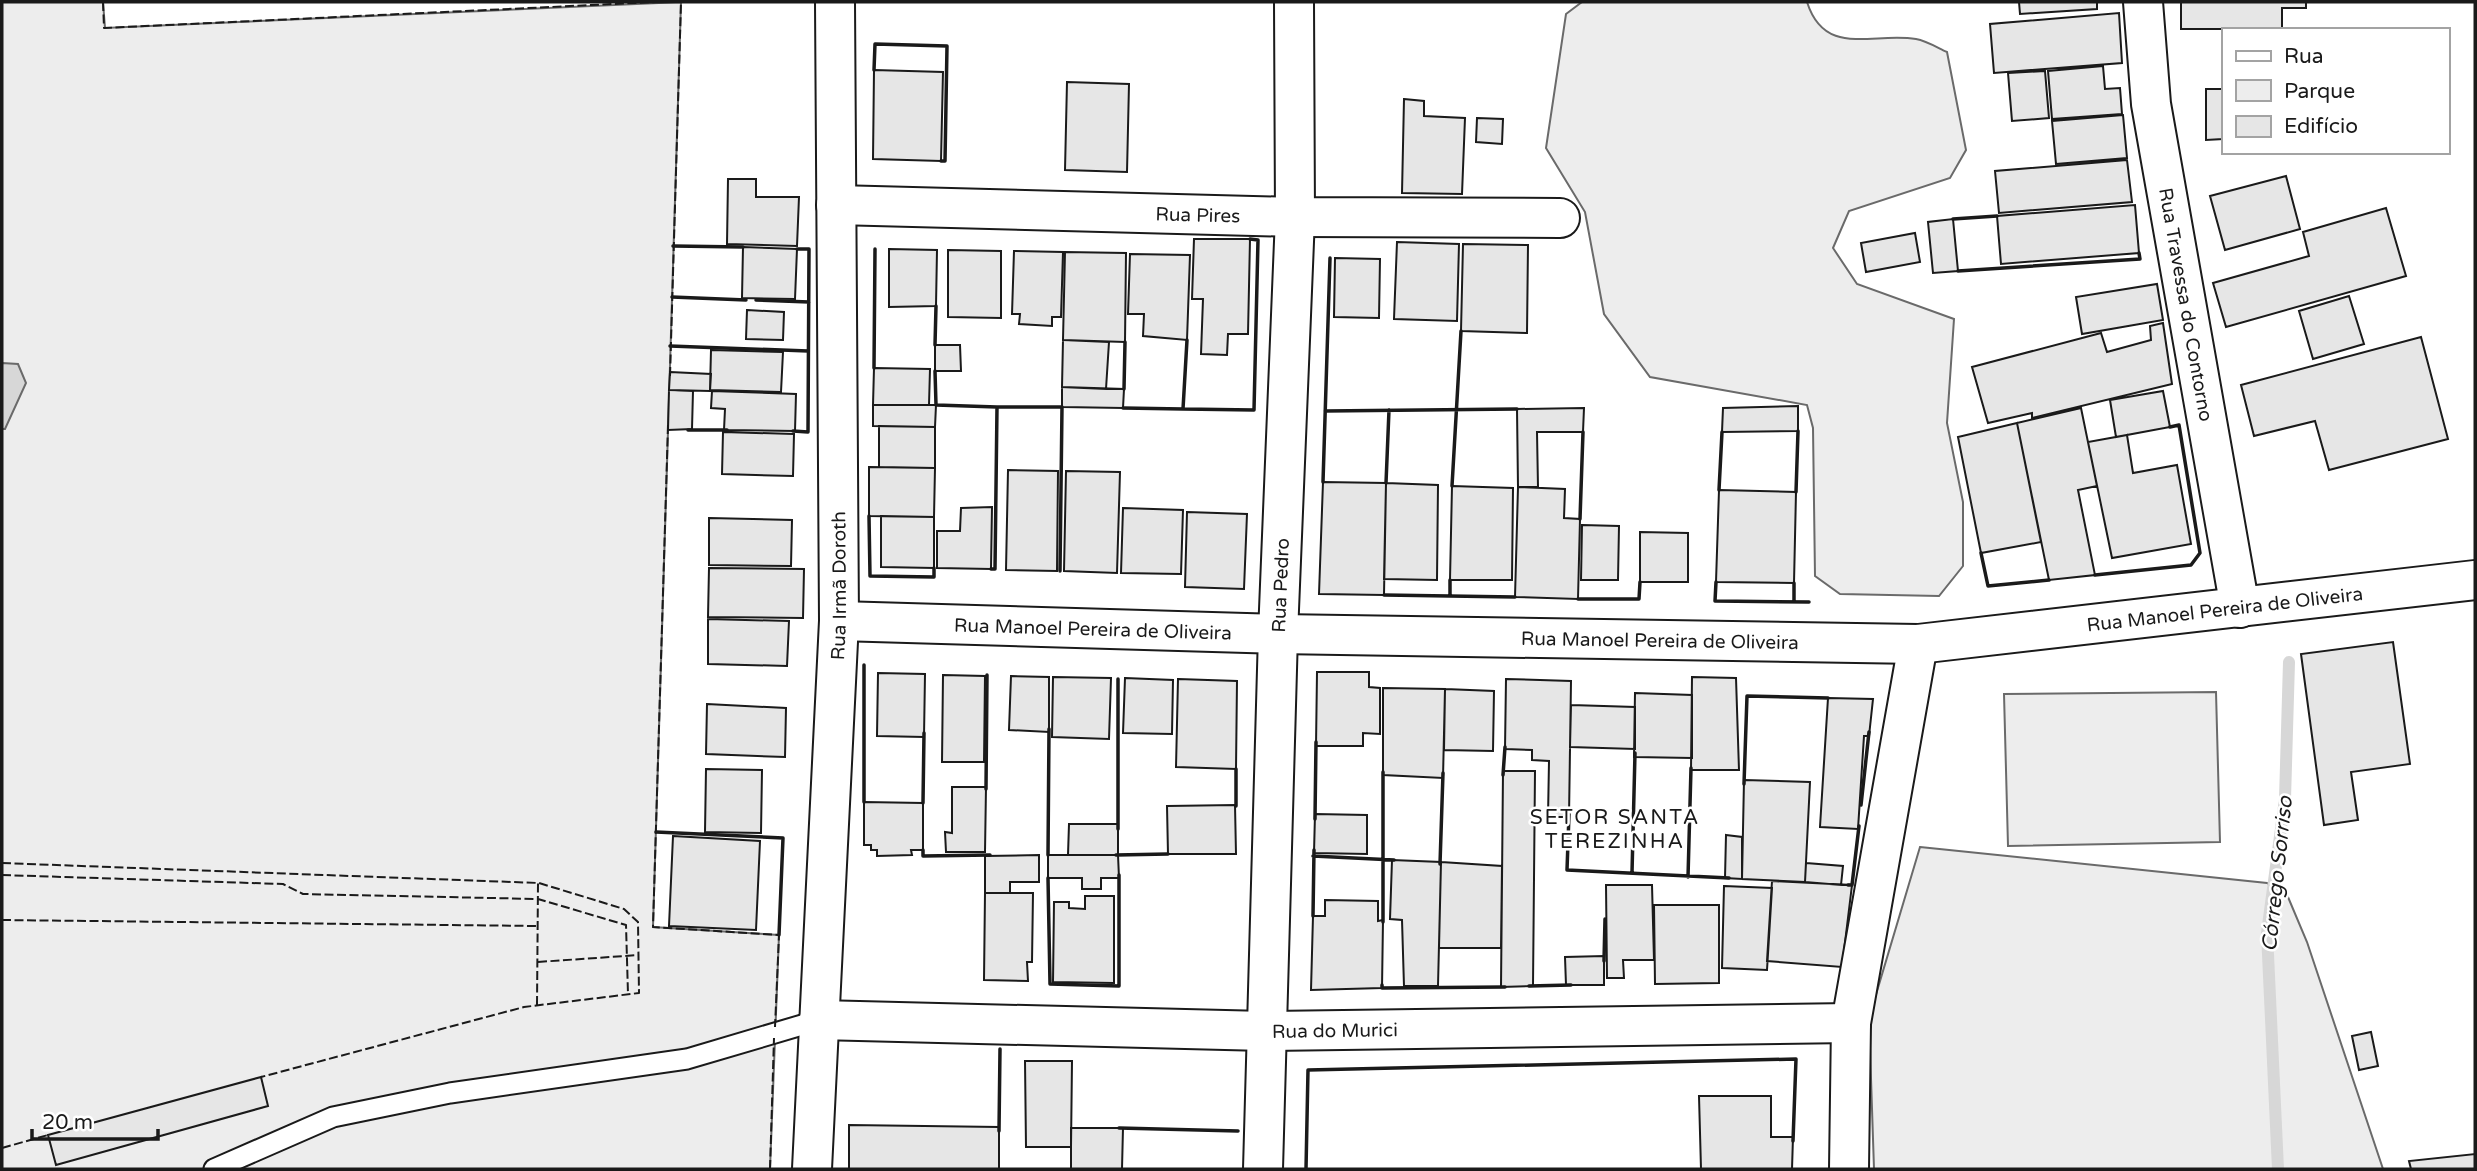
<svg xmlns="http://www.w3.org/2000/svg" width="2477" height="1171" viewBox="0 0 2477 1171" font-family="'Varela Round',sans-serif">
	<style>
		.green { fill: #ededed; stroke: #6a6a6a; stroke-width: 2 }
		.water { fill: #d7d7d7; stroke: #6a6a6a; stroke-width: 2 }
		.lines { fill: none; stroke-linecap: round; stroke-linejoin: round }
		.stream { stroke: #d7d7d7; stroke-width: 12 }
		.building { fill: #e6e6e6; stroke: #1a1a1a; stroke-width: 2 }
		.service-casing { stroke: #1a1a1a; stroke-width: 23 }
		.minor-casing { stroke: #1a1a1a; stroke-width: 42 }
		.service { stroke: #fff; stroke-width: 19 }
		.minor { stroke: #fff; stroke-width: 38 }
		.fence { stroke: #1a1a1a; stroke-width: 2; stroke-dasharray: 9 3.5; stroke-linecap: butt }
		.wall { stroke: #1a1a1a; stroke-width: 3.5 }
		.labels { text-anchor: middle; stroke-width: 5; stroke-linejoin: round; paint-order: stroke }
		.street-label { font-size: 19px; fill: #1a1a1a; stroke: #fff }
		.neighbourhood-label { font-size: 21px; letter-spacing: 2px; fill: #1a1a1a; stroke: #fff }
		.water-label { font-size: 21px; font-style: italic; fill: #1a1a1a; stroke: #fff }
	</style>
	<rect width="100%" height="100%" fill="#fff"/>
	<!-- green -->
	<path class="green" d="M2,2H103L105,28L681,2L653,927L779,935L770,1169H2Z
		M1582,2H1807C1825,58 1872,32 1916,39C1927,41 1938,48 1947,52L1966,150L1950,178L1849,211L1833,248L1857,284L1954,319L1947,423L1963,502V566L1939,596L1840,594L1815,576L1813,428L1807,405L1650,377L1604,314L1585,212L1546,148L1566,14Z
		M2216,692L2220,842L2008,846L2004,694Z
		M1920,847L2267,883L2288,897L2307,942L2383,1169H1874L1869,1018Z"/>
	<!-- water -->
	<path class="water" d="M2,363L18,364L26,383L5,429H2Z"/>
	<g class="lines">
		<!-- stream -->
		<path class="stream" d="M2278,1169L2267,933L2285,799L2289,662"/>
	</g>
	<!-- building -->
	<path class="building" d="M2019,2H2097V9L2020,14Z
		M2181,2H2306V8H2282V29H2181Z
		M2119,13L2122,63L1994,73L1990,24Z
		M2103,66L2105,89L2120,88L2122,114L2052,119L2048,71Z
		M874,70L943,72L941,161L873,159Z
		M2045,71L2049,118L2012,121L2008,73Z
		M1067,82L1129,84L1127,172L1065,170Z
		M2206,89H2223V139L2206,140Z
		M1404,99L1424,101V116L1465,118L1462,194L1402,193Z
		M2123,115L2127,158L2056,164L2052,121Z
		M1477,118L1503,119L1502,144L1476,142Z
		M2127,160L2132,202L1999,213L1995,171Z
		M2286,176L2300,229L2225,250L2210,196Z
		M728,179H756V197H799L797,246L727,244Z
		M2135,205L2139,253L2001,264L1997,216Z
		M2386,208L2406,276L2226,327L2213,283L2309,256L2303,232Z
		M1953,219L1958,271L1933,273L1928,222Z
		M1915,233L1920,262L1866,272L1861,243Z
		M1194,239H1250L1248,334H1228L1227,355L1201,354L1203,299H1192Z
		M1397,242L1459,244L1457,321L1394,319Z
		M1463,244L1528,245L1527,333L1461,331Z
		M743,247L797,249L795,299L742,298Z
		M889,249L937,250L936,306L889,307Z
		M948,250L1001,251V318L948,317Z
		M1014,251L1063,252L1061,317H1052V326L1019,324L1020,314H1012Z
		M1065,252L1126,253L1125,342L1063,340Z
		M1130,254L1190,255L1187,340L1143,336L1144,314H1128Z
		M1335,258L1380,259L1379,318L1334,317Z
		M2157,284L2163,320L2082,334L2076,297Z
		M2349,296L2364,344L2313,359L2299,311Z
		M747,310L784,312L783,340L746,339Z
		M2163,323L2172,384L2032,418V413L1988,423L1972,367L2101,333L2107,352L2151,340L2150,326Z
		M2421,337L2448,439L2329,470L2315,421L2254,436L2241,385Z
		M1063,340L1109,342L1106,389L1062,387Z
		M935,345H960L961,371H935Z
		M711,350L783,352L781,392L710,390Z
		M874,368L930,369L929,405H873Z
		M670,372L711,374L710,391L669,390Z
		M1062,387L1124,389L1123,408L1062,407Z
		M669,390L693,391L692,429L668,430Z
		M712,391L796,394L795,431L724,430L725,409L711,408Z
		M2163,391L2170,427L2116,437L2110,400Z
		M873,405H936L935,427L873,426Z
		M1798,406V431L1722,432L1723,408Z
		M1584,408L1583,432H1537L1538,487H1518L1517,409Z
		M2081,408L2097,486L2078,490L2095,575L2049,580L2017,423Z
		M2017,423L2041,542L1981,553L1958,437Z
		M879,426L935,427V468L879,467Z
		M723,432L794,434L793,476L722,474Z
		M2127,435L2133,473L2177,465L2191,544L2112,558L2088,442Z
		M869,467L935,468L934,517L869,516Z
		M1008,470L1058,471L1057,571L1006,570Z
		M1066,471L1120,472L1117,573L1064,571Z
		M1323,482L1386,483L1384,595L1319,594Z
		M1386,483L1438,485L1437,580L1384,579Z
		M1452,486L1513,488L1512,580H1450Z
		M1518,487L1565,489L1564,518L1580,519L1578,599L1515,597Z
		M1719,490L1796,492L1794,583L1716,582Z
		M992,507L991,569L937,568V531H960L961,508Z
		M1123,508L1183,510L1181,574L1121,573Z
		M1187,512L1247,514L1244,589L1185,587Z
		M881,516L934,517V568L881,567Z
		M709,518L792,520L791,566L709,565Z
		M1582,525L1619,526L1618,580H1581Z
		M1640,532L1688,533V582H1640Z
		M709,568L804,569L803,618L708,617Z
		M708,619L789,621L787,666L708,664Z
		M2393,642L2410,764L2351,772L2358,820L2324,825L2301,654Z
		M1317,672H1369V687L1380,688V734L1363,733V746H1316Z
		M878,673L925,674L924,737L877,736Z
		M943,675L985,676L984,762H942Z
		M1011,676L1049,677V732L1009,730Z
		M1053,677L1111,678L1109,739L1052,737Z
		M1692,677L1736,678L1739,770H1691Z
		M1125,678L1173,680L1172,734L1123,733Z
		M1178,679L1237,681L1236,769L1176,767Z
		M1506,679L1571,681L1569,817H1548L1549,761L1532,760V750L1505,749Z
		M1383,688L1445,689L1443,778L1383,775Z
		M1445,689L1494,691L1493,751L1444,750Z
		M1635,693L1692,695V758L1634,757Z
		M1828,698L1873,699L1869,736H1864L1858,829L1820,827Z
		M707,704L786,708L785,757L706,754Z
		M1571,705L1635,707V749L1570,747Z
		M706,769L762,770L761,833L705,832Z
		M1503,771H1535L1533,986L1501,987Z
		M1744,780L1810,782L1805,882L1742,879Z
		M952,787H986L985,852H946L945,832L952,833Z
		M864,802L923,803V850H911L912,855L877,856V850H871V845H864Z
		M1167,806L1235,805L1236,854H1168Z
		M1315,814L1367,815V854L1314,853Z
		M1069,824H1118V855H1068Z
		M1726,835L1742,837V879L1725,878Z
		M673,836L760,841L756,930L669,926Z
		M1039,855V882H1010V893H985V856Z
		M1048,855H1118L1119,878H1101V889H1082V878H1048Z
		M1392,860L1441,862L1438,986H1404L1402,920L1390,919Z
		M1441,862L1502,866L1501,948H1439Z
		M1806,863L1843,866L1841,885L1805,882Z
		M1772,881L1852,885L1842,967L1767,961Z
		M1606,885H1652L1654,960H1623L1624,978H1607Z
		M1724,886L1772,888L1767,970L1722,968Z
		M985,893H1033L1032,962H1027L1028,981L984,980Z
		M1085,896H1114V983L1053,982L1054,902H1069V908L1085,909Z
		M1325,900L1378,901V921L1383,920L1382,988L1311,990L1313,916H1325Z
		M1654,905H1719V983L1655,984Z
		M1604,956V985H1566L1565,957Z
		M2371,1032L2378,1066L2359,1070L2352,1036Z
		M1025,1061H1072L1071,1147H1026Z
		M261,1077L268,1106L56,1165L48,1135Z
		M1699,1096H1771V1137H1793L1792,1169H1701Z
		M849,1125L999,1127V1169H849Z
		M1071,1128H1123L1122,1169H1071Z
		M2475,1154V1169H2411L2409,1161Z"/>
	<g class="lines">
		<defs>
			<path id="service" d="M214,1169L333,1117L450,1093L687,1059L819,1020"/>
			<g id="minor">
				<path id="s1" d="M2143,2L2151,104L2240,608"/>
				<path id="s2" d="M836,205L1295,217L1560,218"/>
				<path id="s3" d="M839,621L1278,634L1918,644L2475,580"/>
				<path id="s4" d="M819,1020L1265,1031L1851,1023"/>
				<path id="s5" d="M812,1169L839,621L835,2"/>
				<path id="s6" d="M1263,1169L1278,634L1295,217L1294,2"/>
				<path d="M1849,1169L1851,1023L1918,644"/>
			</g>
		</defs>
		<!-- service casing -->
		<use href="#service" class="service-casing"/>
		<!-- minor casing -->
		<use href="#minor" class="minor-casing"/>
		<!-- service -->
		<use href="#service" class="service"/>
		<!-- minor -->
		<use href="#minor" class="minor"/>
		<!-- fence -->
		<path class="fence" d="M103,2L104,28L656,2
			M670,376L681,2
			M668,425L653,927L779,935L775,1027
			M2,863L539,883L624,909L638,922L639,993L524,1007L261,1077
			M2,875L283,884L303,894L538,899L626,925L628,994
			M2,920L538,926
			M538,962L638,955
			M537,1005L538,883
			M2,1148L48,1135
			M770,1169L774,1038"/>
		<!-- wall -->
		<path class="wall" d="M874,70L875,44L947,46L945,161H941
			M1953,219L1997,216
			M673,246L743,247
			M1958,271L2140,259L2139,253
			M672,297L746,300
			M756,300L809,302
			M1187,340L1183,409L1254,410L1258,240L1250,239
			M935,345L936,306
			M670,346L808,351
			M874,368L875,249
			M935,371L936,405L997,407L995,569H991
			M1124,389L1125,342
			M997,407H1062L1060,571
			M1123,408L1183,409
			M1325,411L1517,409
			M688,430H727
			M793,431L808,432L809,249H797
			M1323,482L1330,258
			M1386,483L1389,410
			M1452,486L1461,331
			M1719,490L1722,432
			M1796,492L1798,431
			M869,516L870,576L934,577V568
			M1580,519L1583,432
			M1981,553L1988,586L2049,580
			M2095,575L2191,565L2200,553L2179,425L2170,427
			M1716,582L1715,601L1809,602
			M1384,595L1515,597
			M1450,596V580
			M1578,599H1639L1640,582
			M1794,601V583
			M1118,679V829
			M1503,775L1505,747
			M1744,784L1747,696L1828,698
			M986,789L987,675
			M864,802V665
			M923,803L924,733
			M1861,805L1869,732
			M1236,806V769
			M1569,814L1567,870L1729,878
			M1315,819L1316,742
			M656,832L783,838L779,935
			M923,850V856L990,855
			M1048,855L1049,729
			M1116,855L1168,854
			M1313,856L1394,860
			M1440,864L1443,773
			M1632,873L1635,753
			M1688,877L1691,768
			M1048,878L1050,984L1119,986V875
			M1848,885H1852L1859,826
			M1313,916L1314,850
			M1383,922V772
			M1604,961L1605,919
			M1382,985V988L1505,987
			M1529,986L1571,985
			M1119,1128L1238,1131
			M999,1131L1000,1049
			M1306,1169L1308,1070L1796,1059L1793,1141"/>
	</g>
	<g class="labels">
		<!-- street labels -->
		<g class="street-label">
			<text dy="7" stroke="none"><textPath href="#s2" startOffset="362">Rua Pires</textPath></text>
			<text dy="7" stroke="none"><textPath href="#s1" startOffset="306">Rua Travessa do Contorno</textPath></text>
			<text dy="7" stroke="none"><textPath href="#s6" startOffset="584">Rua Pedro</textPath></text>
			<text dy="7" stroke="none"><textPath href="#s5" startOffset="584">Rua Irmã Doroth</textPath></text>
			<text dy="7" stroke="none"><textPath href="#s3" startOffset="1388">Rua Manoel Pereira de Oliveira</textPath></text>
			<text dy="7" stroke="none"><textPath href="#s3" startOffset="254">Rua Manoel Pereira de Oliveira</textPath></text>
			<text dy="7" stroke="none"><textPath href="#s3" startOffset="821">Rua Manoel Pereira de Oliveira</textPath></text>
			<text dy="7" stroke="none"><textPath href="#s4" startOffset="516">Rua do Murici</textPath></text>
		</g>
		<!-- neighbourhood labels -->
		<g class="neighbourhood-label">
			<text x="1615" y="824">SETOR SANTA<tspan x="1615" dy="24">TEREZINHA</tspan></text>
		</g>
		<!-- water labels -->
		<g class="water-label">
			<text transform="translate(2277 874) rotate(-84)" y="7">Córrego Sorriso</text>
		</g>
	</g>
	<!-- border -->
	<rect width="2477" height="1171" fill="none" stroke="#1a1a1a" stroke-width="7"/>
	<!-- legend -->
	<rect x="2222" y="28" width="228" height="126" fill="#ffffff" stroke="#a3a3a3" stroke-width="2"/>
	<rect x="2236" y="51" width="35" height="10" fill="#ffffff" stroke="#a3a3a3" stroke-width="2"/>
	<text x="2284" y="63" font-size="21" fill="#1a1a1a">Rua</text>
	<rect x="2236" y="80" width="35" height="21" fill="#ededed" stroke="#a3a3a3" stroke-width="2"/>
	<text x="2284" y="98" font-size="21" fill="#1a1a1a">Parque</text>
	<rect x="2236" y="116" width="35" height="21" fill="#e6e6e6" stroke="#a3a3a3" stroke-width="2"/>
	<text x="2284" y="133" font-size="21" fill="#1a1a1a">Edifício</text>
	<!-- scale -->
	<path d="M32 1129v10h126v-10" fill="none" stroke="#1a1a1a" stroke-width="3.5"/>
	<text x="42" y="1129" font-size="21" fill="#1a1a1a" stroke="#ffffff" stroke-width="5" paint-order="stroke">20 m</text>
</svg>
